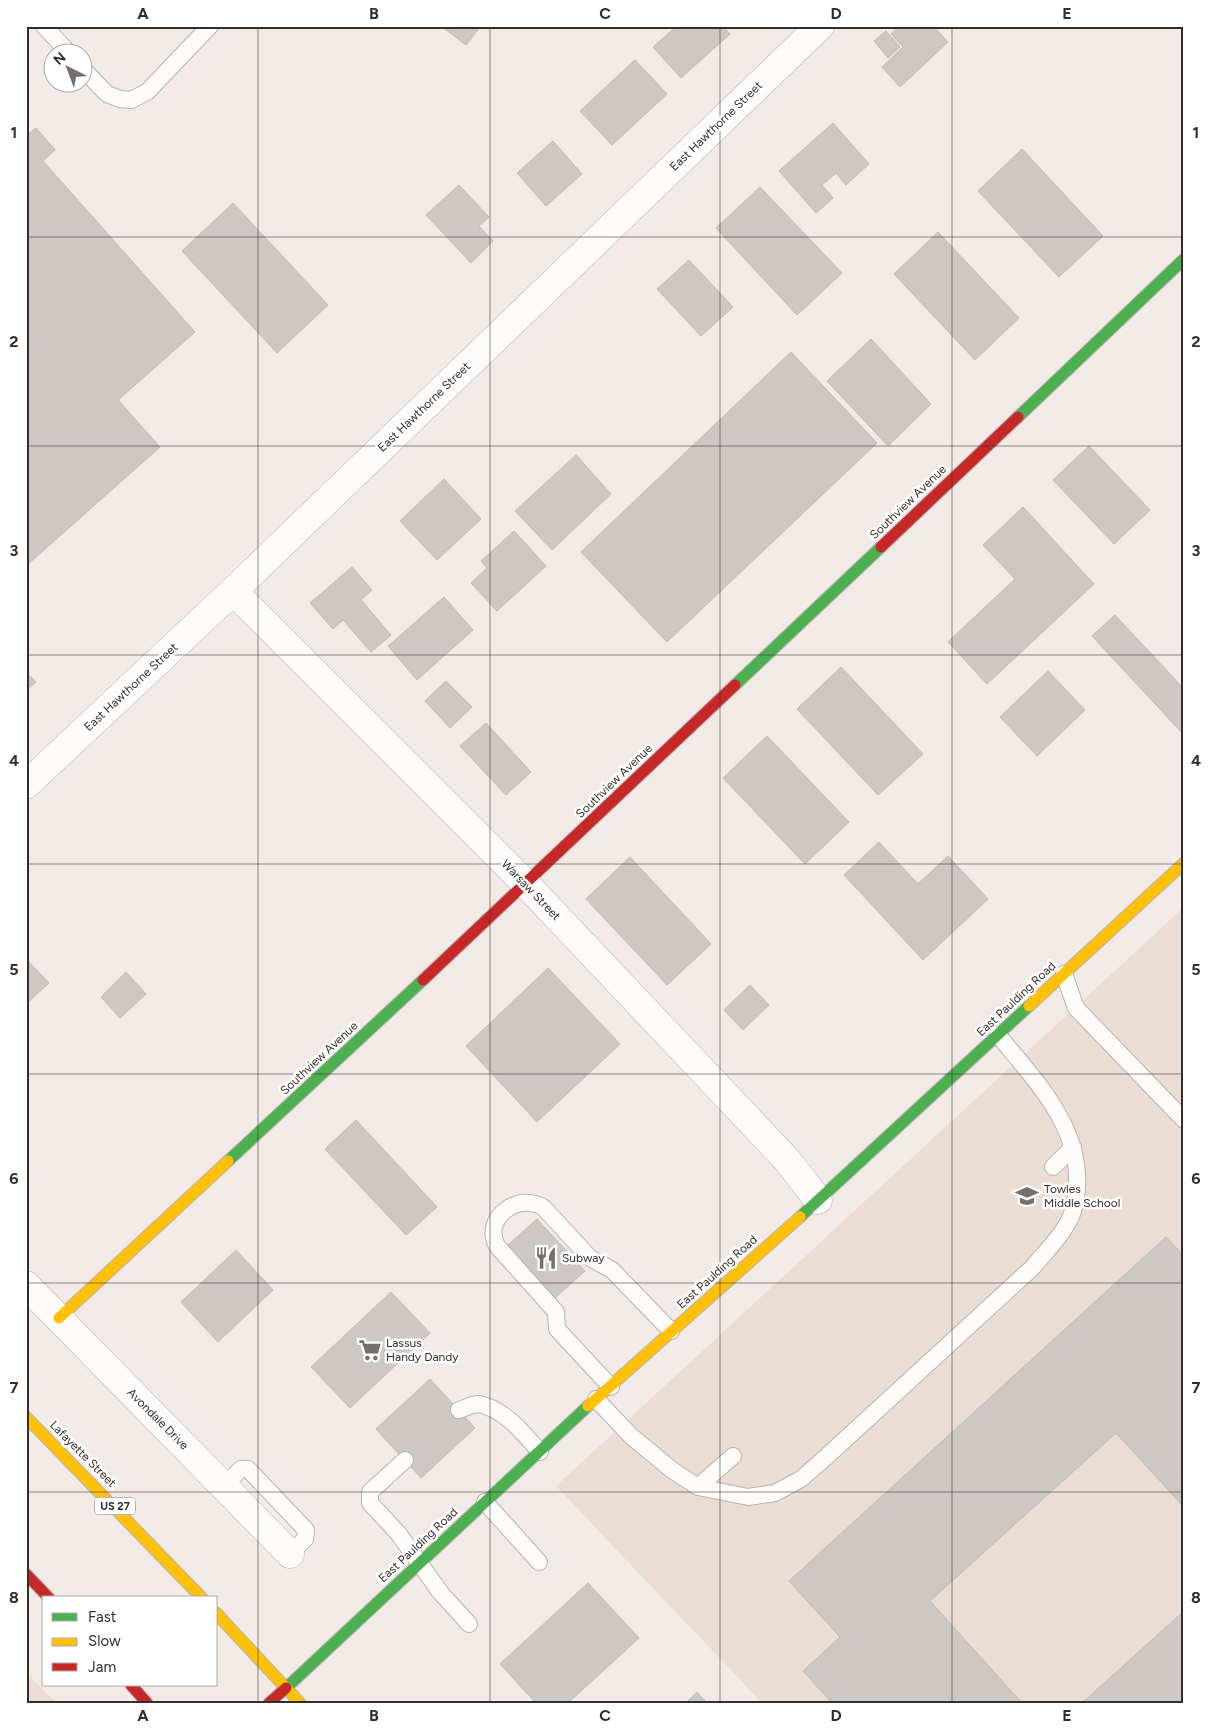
<svg xmlns="http://www.w3.org/2000/svg" width="1210" height="1729" viewBox="0 0 1210 1729" font-family="Figtree,sans-serif">
	<style>
		.built { fill: #ecddd4 }
		.building { fill: #cdc8c4; stroke: #bfbab6 }
		.lines { fill: none; stroke-linecap: round; stroke-linejoin: round }
		.lane-casing { stroke: #b8b2af; stroke-width: 18 }
		.street-casing { stroke: #b8b2af; stroke-width: 29 }
		.fast-casing { stroke: #b8b2af; stroke-width: 13 }
		.slow-casing { stroke: #b8b2af; stroke-width: 13 }
		.jam-casing { stroke: #b8b2af; stroke-width: 13 }
		.lane { stroke: #fdfcfb; stroke-width: 16 }
		.street { stroke: #fdfcfb; stroke-width: 28 }
		.fast { stroke: #4caf50; stroke-width: 11 }
		.slow { stroke: #ffc107; stroke-width: 11 }
		.jam { stroke: #c62828; stroke-width: 11 }
		.grid { fill: none; stroke: #342e2b; stroke-width: 1; stroke-opacity: 0.55 }
		.labels { text-anchor: middle; stroke-width: 5; stroke-linejoin: round; paint-order: stroke }
		.shield { fill: #fff; stroke: #716d6b; stroke-width: 1 }
		.shield-label { font-size: 11px; font-weight: bold; fill: #342e2b }
		.street-label { font-size: 12px; fill: #342e2b; stroke: #fff }
		.poi-label { font-size: 12px; fill: #342e2b; stroke: #fff; text-anchor: start }
		.neatline { fill: none; stroke: #342e2b; stroke-width: 2 }
		.grid-label { font-size: 16px; text-anchor: middle; font-weight: bold; fill: #342e2b }
	</style>
	<rect width="100%" height="100%" fill="#f2eae6"/>
	<!-- built -->
	<path class="built" d="M1184,907V1703H762L556,1486Z
		M26,1672L56,1703H26Z"/>
	<!-- building -->
	<path class="building" d="M441,26H481L466,45Z
		M677,26H723L730,34L681,78L653,47Z
		M899,26H933L948,42L900,87L882,67L903,47L891,34Z
		M886,31L900,47L888,58L874,41Z
		M635,60L667,94L612,145L580,111Z
		M833,123L869,164L846,185L836,173L822,185L833,198L816,213L779,171Z
		M36,128L55,150L43,161L195,332L118,400L160,447L26,566V136Z
		M553,141L582,174L546,206L517,173Z
		M1022,149L1103,236L1059,277L978,191Z
		M459,185L489,217L479,226L493,241L471,263L426,215Z
		M760,187L842,273L797,315L716,228Z
		M233,203L328,305L277,353L182,251Z
		M938,232L1019,318L975,360L894,274Z
		M689,260L733,307L701,336L657,289Z
		M871,339L931,404L888,446L827,381Z
		M791,352L877,443L667,642L581,552Z
		M1089,446L1150,510L1114,544L1053,480Z
		M576,455L611,494L552,550L515,511Z
		M444,479L481,519L437,560L400,521Z
		M1023,507L1094,584L987,684L948,642L1015,579L983,545Z
		M514,531L546,566L497,611L471,583L487,568L481,561Z
		M352,567L372,590L361,600L391,635L371,652L343,620L333,629L310,603Z
		M444,597L473,630L417,680L388,646Z
		M1115,615L1184,689V735L1092,636Z
		M841,667L923,754L878,795L797,709Z
		M1048,671L1085,710L1037,756L1000,717Z
		M26,672L36,682L26,691Z
		M446,681L472,707L450,728L425,701Z
		M486,723L531,772L506,795L460,746Z
		M767,736L849,822L805,864L723,778Z
		M879,842L918,884L948,856L988,899L923,960L844,875Z
		M630,857L711,944L667,985L586,899Z
		M26,959L49,983L26,1004Z
		M548,968L620,1044L537,1122L466,1046Z
		M126,972L146,994L120,1018L101,997Z
		M750,985L769,1005L743,1030L724,1010Z
		M356,1120L437,1207L406,1235L325,1149Z
		M537,1219L585,1271L555,1298L508,1245Z
		M1166,1237L1184,1256V1507L1116,1433L930,1601L1022,1703H832L803,1671L840,1637L789,1581Z
		M236,1250L273,1290L218,1342L181,1302Z
		M391,1292L430,1333L350,1408L311,1367Z
		M430,1379L475,1428L421,1478L376,1429Z
		M588,1583L639,1638L568,1703H536L500,1664Z
		M1184,1611V1703H1082Z
		M697,1692L707,1703H686Z"/>
	<g class="lines">
		<defs>
			<path id="lane" d="M44,26L68,52
				M82,68L107,94L120,99L131,100L147,92L210,26
				M1064,974L1076,1008L1184,1120
				M1053,1167L1073,1147
				M611,1387L557,1329L556,1312L497,1246C482,1218 519,1191 544,1208L590,1258L612,1270L671,1331
				M596,1399L631,1436L672,1470L698,1487L748,1497L775,1493L801,1479L825,1458L1033,1267C1046,1251 1067,1231 1073,1211C1093,1139 1040,1086 998,1035
				M459,1410C464,1409 472,1404 478,1404C504,1408 524,1434 540,1452
				M405,1460L370,1492V1503L398,1533L440,1592L469,1624
				M224,1486L241,1469H248L306,1530L305,1539L290,1554
				M698,1487L733,1456
				M485,1502L539,1562"/>
			<path id="street" d="M233,591L526,884L788,1161L818,1200
				M26,785L233,591L820,26
				M26,1285L290,1554"/>
			<path id="fast" d="M1018,417L1184,259
				M735,685L881,547
				M228,1161L423,980
				M800,1217L1029,1006
				M286,1688L588,1406"/>
			<path id="slow" d="M1029,1006L1184,863
				M59,1318L228,1161
				M588,1406L800,1217
				M26,1417L202,1598
				M216,1613L300,1703"/>
			<path id="jam" d="M881,547L1018,417
				M423,980L735,685
				M26,1574L49,1598
				M131,1685L147,1703
				M269,1703L286,1688"/>
		</defs>
		<!-- lane casing -->
		<use href="#lane" class="lane-casing"/>
		<!-- street casing -->
		<use href="#street" class="street-casing"/>
		<!-- fast casing -->
		<use href="#fast" class="fast-casing"/>
		<!-- slow casing -->
		<use href="#slow" class="slow-casing"/>
		<!-- jam casing -->
		<use href="#jam" class="jam-casing"/>
		<!-- lane -->
		<use href="#lane" class="lane"/>
		<!-- street -->
		<use href="#street" class="street"/>
		<!-- fast -->
		<use href="#fast" class="fast"/>
		<!-- slow -->
		<use href="#slow" class="slow"/>
		<!-- jam -->
		<use href="#jam" class="jam"/>
	</g>
	<!-- grid -->
	<path class="grid" d="M258,26V1703M490,26V1703M720,26V1703M952,26V1703M26,237H1184M26,446H1184M26,655H1184M26,864H1184M26,1074H1184M26,1283H1184M26,1492H1184"/>
	<!-- icons -->
	<defs>
		<symbol id="school-bare" viewBox="-9 -9 18 18"><path d="M0-5L7-2L0 1L-7-2ZM-4 1L0 2.5L4 1V4Q0 6-4 4Z" fill="#76706c" stroke="#fff" stroke-width="2.5" paint-order="stroke"/></symbol>
		<symbol id="restaurant-bare" viewBox="-9 -9 18 18"><path d="M-5-6h1v4h1v-4h1v4h1v-4h1v5L-1.5 .5V6h-2V.5L-5-1ZM5-6V6H3V1.5H1.5Q1.5-4 5-6Z" fill="#76706c" stroke="#fff" stroke-width="2.5" paint-order="stroke"/></symbol>
		<symbol id="supermarket-bare" viewBox="-9 -9 18 18"><path d="M-6-5.5h2.5l.6 2H6L4.5 2H-2.5L-4.4-4H-6ZM-1.5 3.2a1.3 1.3 0 1 0 .1 0ZM3 3.2a1.3 1.3 0 1 0 .1 0Z" fill="#76706c" stroke="#fff" stroke-width="2.5" paint-order="stroke"/></symbol>
	</defs>
	<g fill-rule="evenodd">
		<use href="#school-bare" x="1011" y="1180" width="32" height="32"/>
		<use href="#restaurant-bare" x="530" y="1242" width="32" height="32"/>
		<use href="#supermarket-bare" x="354" y="1334" width="32" height="32"/>
	</g>
	<g class="labels">
		<!-- shield labels -->
		<rect class="shield" x="95" y="1497.5" width="40" height="17" rx="4"/>
		<g class="shield-label">
			<text x="115" y="1510">US 27</text>
		</g>
		<!-- street labels -->
		<g class="street-label">
			<text transform="translate(716 126) rotate(-44)" y="4">East Hawthorne Street</text>
			<text transform="translate(424 407) rotate(-44)" y="4">East Hawthorne Street</text>
			<text transform="translate(908 502) rotate(-44)" y="4">Southview Avenue</text>
			<text transform="translate(131 687) rotate(-43)" y="4">East Hawthorne Street</text>
			<text transform="translate(614 781) rotate(-44)" y="4">Southview Avenue</text>
			<text transform="translate(531 890) rotate(46)" y="4">Warsaw Street</text>
			<text transform="translate(1016 999) rotate(-43)" y="4">East Paulding Road</text>
			<text transform="translate(319 1058) rotate(-43)" y="4">Southview Avenue</text>
			<text transform="translate(717 1272) rotate(-42)" y="4">East Paulding Road</text>
			<text transform="translate(158 1419) rotate(45)" y="4">Avondale Drive</text>
			<text transform="translate(83 1454) rotate(45)" y="4">Lafayette Street</text>
			<text transform="translate(418 1545) rotate(-43)" y="4">East Paulding Road</text>
		</g>
		<!-- poi labels -->
		<g class="poi-label">
			<text x="1044" y="1193">Towles<tspan x="1044" dy="14">Middle School</tspan></text>
			<text x="562" y="1262">Subway</text>
			<text x="386" y="1347">Lassus<tspan x="386" dy="14">Handy Dandy</tspan></text>
		</g>
	</g>
	<!-- border -->
	<rect width="1210" height="1729" fill="none" stroke="#ffffff" stroke-width="55"/>
	<!-- legend -->
	<rect x="42" y="1596" width="175" height="90" fill="#ffffff" stroke="#aeabaa"/>
	<rect x="52" y="1613" width="25" height="8" fill="#4caf50" stroke="#aeabaa"/>
	<text x="88" y="1622" font-size="15" fill="#342e2b">Fast</text>
	<rect x="52" y="1638" width="25" height="8" fill="#ffc107" stroke="#aeabaa"/>
	<text x="88" y="1646" font-size="15" fill="#342e2b">Slow</text>
	<rect x="52" y="1663" width="25" height="8" fill="#c62828" stroke="#aeabaa"/>
	<text x="88" y="1672" font-size="15" fill="#342e2b">Jam</text>
	<!-- north arrow -->
	<g transform="translate(68 68) rotate(318)"><circle r="24" fill="#ffffff" stroke="#aeabaa"/>
	<path d="M0-4L9 19L0 12L-9 19Z" fill="#76706c"/>
	<text y="-8" font-size="14" font-weight="bold" text-anchor="middle" fill="#342e2b">N</text>
	</g>
	<rect x="28" y="28" width="1154" height="1674" class="neatline"/>
	<g class="grid-label">
		<text x="143" y="19">A</text>
		<text x="374" y="19">B</text>
		<text x="605" y="19">C</text>
		<text x="836" y="19">D</text>
		<text x="1067" y="19">E</text>
		<text x="14" y="138">1</text>
		<text x="1196" y="138">1</text>
		<text x="14" y="347">2</text>
		<text x="1196" y="347">2</text>
		<text x="14" y="556">3</text>
		<text x="1196" y="556">3</text>
		<text x="14" y="766">4</text>
		<text x="1196" y="766">4</text>
		<text x="14" y="975">5</text>
		<text x="1196" y="975">5</text>
		<text x="14" y="1184">6</text>
		<text x="1196" y="1184">6</text>
		<text x="14" y="1393">7</text>
		<text x="1196" y="1393">7</text>
		<text x="14" y="1603">8</text>
		<text x="1196" y="1603">8</text>
		<text x="143" y="1721">A</text>
		<text x="374" y="1721">B</text>
		<text x="605" y="1721">C</text>
		<text x="836" y="1721">D</text>
		<text x="1067" y="1721">E</text>
	</g>
</svg>
